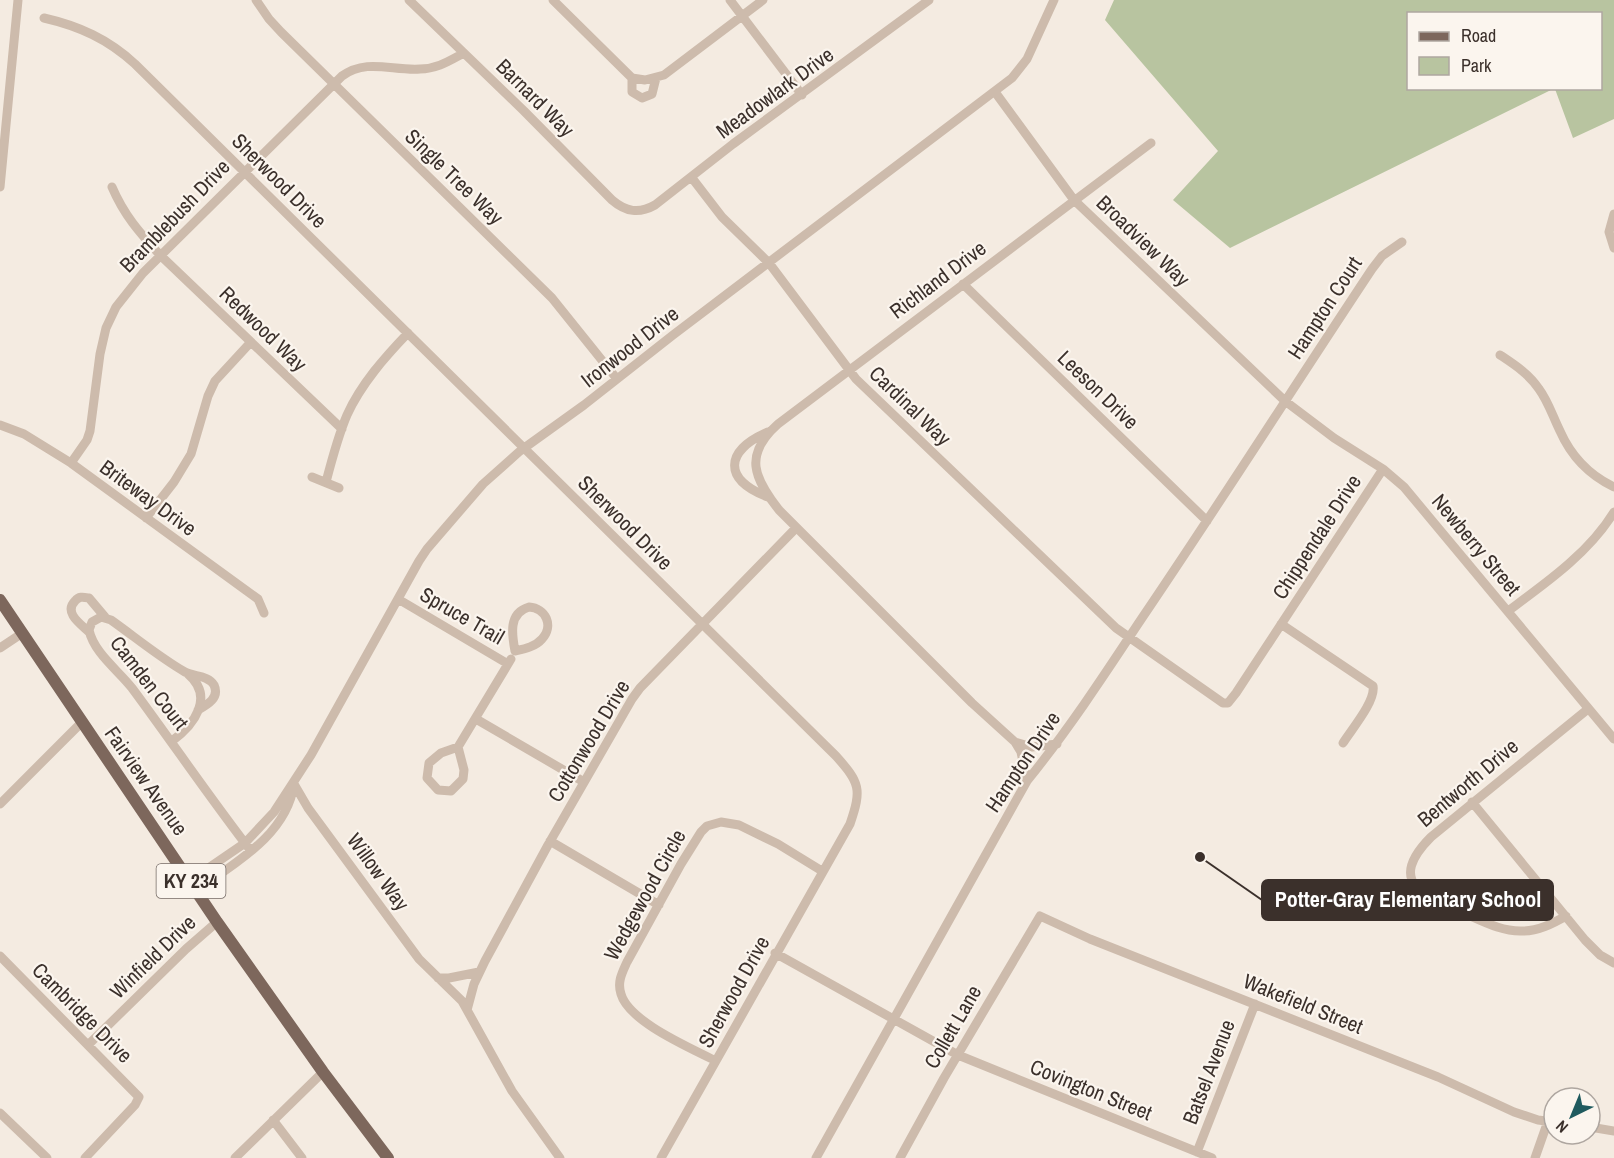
<svg xmlns="http://www.w3.org/2000/svg" width="1614" height="1158" viewBox="0 0 1614 1158" font-family="'Archivo Narrow',sans-serif">
	<style>
		.green { fill: #b8c4a0 }
		.lines { fill: none; stroke-linecap: round; stroke-linejoin: round }
		.minor { stroke: #cdbbac; stroke-width: 9 }
		.major { stroke: #7d675c; stroke-width: 12 }
		.labels { text-anchor: middle; stroke-width: 4.5; stroke-linejoin: round; paint-order: stroke }
		.shield { fill: #fbf5ee; stroke: #756b66; stroke-width: 1.5 }
		.shield-label { font-size: 20px; font-weight: bold; fill: #3b302b }
		.street-label { font-size: 21px; fill: #3b302b; stroke: #fbf5ee }
		.leader { fill: none; stroke: #3b302b; stroke-width: 2 }
		.callout-dot { fill: #3b302b; stroke: #fbf5ee; stroke-width: 2 }
		.callout { fill: #3b302b; stroke: #3b302b; stroke-width: 2 }
		.callout-label { font-size: 22px; text-anchor: middle; font-weight: bold; fill: #fff }
	</style>
	<rect width="100%" height="100%" fill="#f4ebe1"/>
	<!-- green -->
	<path class="green" d="M1114,0H1614V119L1573,138L1555,89L1600,88V14H1408V88L1553,89L1230,248L1173,200L1218,151L1105,20Z"/>
	<g class="lines">
		<!-- minor -->
		<path class="minor" d="M256,0L269,19L281,32L552,298L617,379
			M409,0L524,111L612,200C626,212 639,214 655,205L733,144L929,0
			M553,0L632,78L645,80L664,75L763,0
			M730,0L802,95
			M44,18C79,26 108,39 135,64L836,756C860,783 862,789 850,824L661,1158
			M632,78V92L642,98L652,94L656,78
			M995,92L1074,200L1285,401L1334,438L1383,469L1404,487L1614,739
			M692,178L722,217L769,263L856,379L1116,628L1223,703H1228L1236,693L1383,469
			M0,187L18,0
			M112,187C124,215 139,232 160,255L342,429
			M1614,214L1609,232L1614,248
			M963,284L1207,521
			M1500,355C1515,365 1529,374 1539,389C1548,401 1553,417 1560,431C1571,456 1589,475 1614,487
			M0,425L24,434L71,463L258,599L264,613
			M768,432C724,451 723,480 768,497
			M71,463L87,440L90,431L100,354L106,328L116,307L143,273L342,76C367,58 392,71 420,69C437,69 449,61 464,53
			M312,477L339,488
			M326,482C332,459 338,436 347,415C361,384 385,357 408,333
			M146,518L174,482L191,454L208,396L215,381L250,343
			M398,599L508,664
			M529,607C546,608 554,626 542,639C535,647 524,649 515,651C512,635 508,613 529,607Z
			M1508,611C1546,583 1589,553 1614,512
			M1281,624L1373,686C1376,701 1351,730 1343,743
			M89,632C82,625 63,613 75,601C79,596 83,597 89,598L105,617
			M0,648L21,634
			M198,710C207,705 220,698 214,685C208,675 194,677 185,672C159,657 135,637 111,620L101,617L92,622L89,630C94,653 118,670 132,688C172,742 210,798 251,851
			M476,719L584,782
			M172,741C194,725 215,697 188,674
			M1015,742L1032,747L1057,744
			M458,747L464,770L463,779L451,791L438,790L427,778L429,763L441,753Z
			M458,747L511,659
			M1027,781L1021,752L1015,742L972,703L779,510C754,478 743,455 778,424L1151,143
			M294,784L308,808L419,959L462,1001L512,1091L560,1158
			M1472,802L1585,940L1600,955L1614,963
			M0,804L81,723
			M550,841L659,905
			M191,880L245,843L274,812L311,755L419,561L427,549L483,484L520,451L584,405L673,335L1012,78L1027,59L1054,0
			M197,890C235,863 287,835 294,784
			M1566,916C1552,924 1538,931 1523,931C1503,932 1484,922 1466,914C1425,898 1385,883 1431,837L1588,709
			M775,953L958,1055L1212,1158
			M0,956L139,1097L135,1105L85,1158
			M438,978H449L479,972
			M467,1010L474,984L485,961L548,845L632,699L640,688L796,528
			M88,1045L186,949L217,922
			M716,1061C691,1048 629,1022 621,994C617,982 622,973 627,962L681,864L701,832L707,826L721,822L739,825L778,844L822,871
			M0,1113L47,1158
			M273,1120L302,1158
			M1590,1127L1614,1131
			M1197,1152L1255,1004
			M235,1158L323,1072
			M816,1158L1027,781C1069,729 1105,674 1142,618C1220,503 1295,385 1372,269L1382,256L1402,242
			M900,1158L944,1078L1040,916L1090,939L1438,1077L1514,1112L1538,1120L1554,1122
			M1535,1158L1548,1121"/>
		<!-- major -->
		<path class="major" d="M0,600L217,922L323,1072L388,1158"/>
	</g>
	<g class="labels">
		<!-- shield labels -->
		<rect class="shield" x="156.5" y="864" width="69" height="34" rx="4.5"/>
		<g class="shield-label">
			<text x="191" y="888">KY 234</text>
		</g>
		<!-- street labels -->
		<g class="street-label">
			<text transform="translate(775 93) rotate(-36)" y="7">Meadowlark Drive</text>
			<text transform="translate(535 98) rotate(45)" y="7">Barnard Way</text>
			<text transform="translate(454 177) rotate(44)" y="7">Single Tree Way</text>
			<text transform="translate(279 181) rotate(45)" y="7">Sherwood Drive</text>
			<text transform="translate(175 216) rotate(-46)" y="7">Bramblebush Drive</text>
			<text transform="translate(1143 241) rotate(44)" y="7">Broadview Way</text>
			<text transform="translate(938 280) rotate(-37)" y="7">Richland Drive</text>
			<text transform="translate(1325 308) rotate(-57)" y="7">Hampton Court</text>
			<text transform="translate(263 329) rotate(44)" y="7">Redwood Way</text>
			<text transform="translate(630 347) rotate(-38)" y="7">Ironwood Drive</text>
			<text transform="translate(1098 390) rotate(44)" y="7">Leeson Drive</text>
			<text transform="translate(910 406) rotate(44)" y="7">Cardinal Way</text>
			<text transform="translate(148 498) rotate(36)" y="7">Briteway Drive</text>
			<text transform="translate(625 523) rotate(45)" y="7">Sherwood Drive</text>
			<text transform="translate(1317 537) rotate(-57)" y="7">Chippendale Drive</text>
			<text transform="translate(1476 545) rotate(50)" y="7">Newberry Street</text>
			<text transform="translate(462 616) rotate(30)" y="7">Spruce Trail</text>
			<text transform="translate(149 683) rotate(52)" y="7">Camden Court</text>
			<text transform="translate(589 741) rotate(-59)" y="7">Cottonwood Drive</text>
			<text transform="translate(1023 762) rotate(-56)" y="7">Hampton Drive</text>
			<text transform="translate(146 781) rotate(55)" y="7">Fairview Avenue</text>
			<text transform="translate(1468 783) rotate(-40)" y="7">Bentworth Drive</text>
			<text transform="translate(378 872) rotate(54)" y="7">Willow Way</text>
			<text transform="translate(645 895) rotate(-61)" y="7">Wedgewood Circle</text>
			<text transform="translate(153 957) rotate(-44)" y="7">Winfield Drive</text>
			<text transform="translate(734 992) rotate(-61)" y="7">Sherwood Drive</text>
			<text transform="translate(1303 1004) rotate(22)" y="7">Wakefield Street</text>
			<text transform="translate(82 1013) rotate(45)" y="7">Cambridge Drive</text>
			<text transform="translate(953 1027) rotate(-60)" y="7">Collett Lane</text>
			<text transform="translate(1209 1072) rotate(-69)" y="7">Batsel Avenue</text>
			<text transform="translate(1091 1090) rotate(22)" y="7">Covington Street</text>
		</g>
	</g>
	<!-- callouts -->
	<path class="leader" d="M1200 857L1262 900"/>
	<circle class="callout-dot" cx="1200" cy="857" r="6"/>
	<rect class="callout" x="1262" y="880" width="291" height="40" rx="6"/>
	<g class="callout-label">
		<text x="1408" y="907">Potter-Gray Elementary School</text>
	</g>
	<!-- legend -->
	<rect x="1407" y="12" width="195" height="78" fill="#fbf5ee" stroke="#aea6a0" stroke-width="1.5"/>
	<rect x="1419" y="32" width="30" height="9" fill="#7d675c" stroke="#aea6a0" stroke-width="1.5"/>
	<text x="1461" y="42" font-size="18" fill="#3b302b">Road</text>
	<rect x="1419" y="57" width="30" height="18" fill="#b8c4a0" stroke="#aea6a0" stroke-width="1.5"/>
	<text x="1461" y="72" font-size="18" fill="#3b302b">Park</text>
	<!-- north arrow -->
	<g transform="translate(1572 1116) rotate(223)"><circle r="28" fill="#fbf5ee" stroke="#aea6a0" stroke-width="1.5"/>
	<path d="M0-4.5L10 22L0 15L-10 22Z" fill="#1f5a5e"/>
	<text y="-9" font-size="16" font-weight="bold" text-anchor="middle" fill="#3b302b">N</text>
	</g>
</svg>
